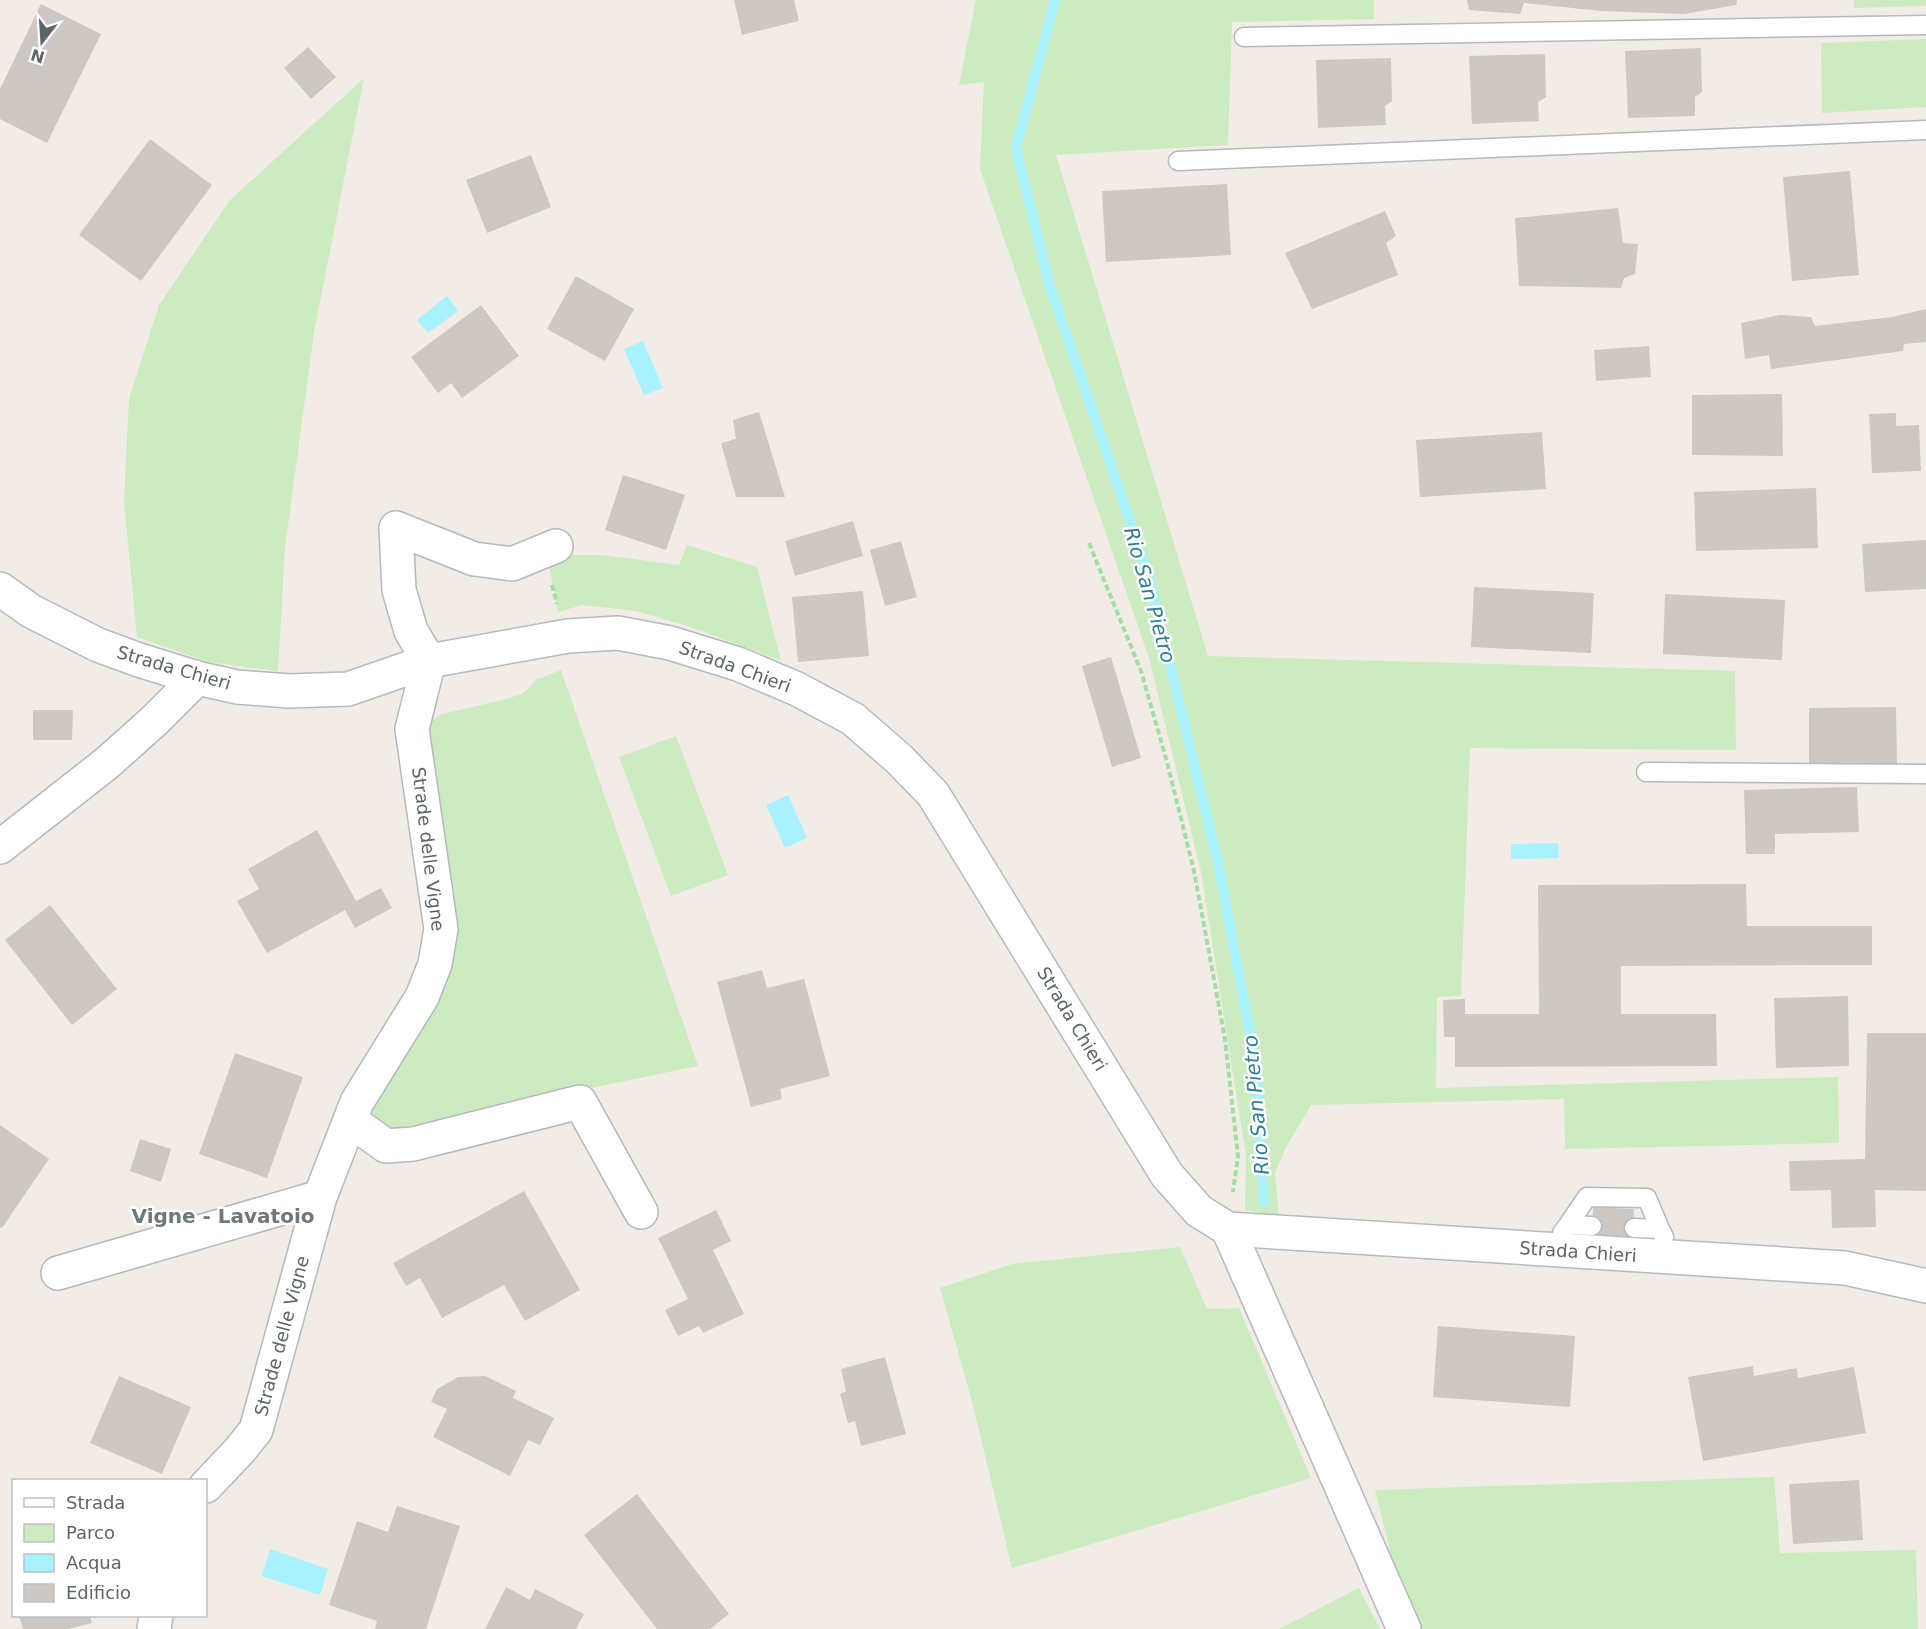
<svg xmlns="http://www.w3.org/2000/svg" width="1926" height="1629" viewBox="0 0 1926 1629" font-family="'DejaVu Sans',sans-serif">
	<style>
		.green { fill: #ccebc0 }
		.water { fill: #a8f1ff }
		.lines { fill: none; stroke-linecap: round; stroke-linejoin: round }
		.stream { stroke: #a8f1ff; stroke-width: 10 }
		.building { fill: #cec8c5 }
		.lane-casing { stroke: #b3b9bc; stroke-width: 21 }
		.street-casing { stroke: #b3b9bc; stroke-width: 36 }
		.secondary-casing { stroke: #b4bbbf; stroke-width: 36 }
		.path { stroke: #a3dea2; stroke-width: 4; stroke-dasharray: 6 3; stroke-linecap: butt }
		.lane { stroke: #fff; stroke-width: 18 }
		.street { stroke: #fff; stroke-width: 33 }
		.secondary { stroke: #fff; stroke-width: 33 }
		.labels { text-anchor: middle; stroke-width: 5; stroke-linejoin: round; paint-order: stroke }
		.street-label { font-size: 18px; fill: #5d6568; stroke: #fff }
		.water-label { font-size: 20px; font-style: italic; fill: #307e97; stroke: #fff }
		.neighbourhood-label { font-size: 20px; font-weight: bold; fill: #6e777a; stroke: #fff }
	</style>
	<rect width="100%" height="100%" fill="#f1ece6"/>
	<!-- green -->
	<path class="green" d="M976,0H1374V19L1232,22L1228,145L1056,155L1208,656L1735,671L1736,750L1470,748L1461,996L1437,997L1436,1088L1838,1077L1839,1143L1565,1149L1564,1099L1311,1105L1285,1149L1275,1173L1279,1217L1245,1210L1246,1156L1201,872L1149,658L980,169L984,82L959,85Z
		M1854,0H1926V6L1854,8Z
		M1926,39V107L1822,113L1821,43Z
		M364,78L314,332L285,548L278,671L208,662L137,637L124,502L129,399L159,305L230,200Z
		M687,545L757,567L781,661L691,627L636,611L582,605L558,612L547,555H601L679,565Z
		M561,670L698,1066L387,1130L369,1113L437,992L427,724L442,714L499,701L522,694L536,680Z
		M676,736L728,875L671,896L619,757Z
		M1180,1247L1207,1309L1239,1308L1311,1478L1012,1568L973,1405L940,1288L1012,1264Z
		M1774,1477L1780,1553L1916,1550L1918,1629H1421L1393,1563L1375,1490Z
		M1359,1588L1380,1629H1279Z"/>
	<!-- water -->
	<path class="water" d="M447,296L458,311L428,333L417,320Z
		M643,341L663,388L644,395L624,349Z
		M788,795L807,838L785,848L766,805Z
		M1558,843L1559,858L1511,859V844Z
		M270,1549L328,1569L320,1595L262,1576Z"/>
	<g class="lines">
		<!-- stream -->
		<path class="stream" d="M1055,0L1016,148L1049,283L1149,577L1219,867L1257,1071L1264,1202"/>
	</g>
	<!-- building -->
	<path class="building" d="M734,0H794L799,21L742,35Z
		M1467,0H1737L1736,5L1684,14L1601,11L1524,3L1520,14L1469,10Z
		M41,4L101,34L47,143L0,119V89Z
		M308,47L336,77L311,99L284,68Z
		M1701,48L1702,92L1695,97V116L1628,118L1625,51Z
		M1545,54L1546,97L1538,102L1539,121L1472,124L1469,56Z
		M1391,58L1392,101L1385,106L1386,125L1318,128L1316,60Z
		M150,139L212,185L141,281L79,235Z
		M531,155L551,207L487,233L466,180Z
		M1850,171L1859,275L1792,281L1783,177Z
		M1227,184L1231,255L1106,262L1102,191Z
		M1618,208L1623,243L1638,244L1635,274L1624,278L1621,288L1519,286L1515,218Z
		M1385,211L1396,236L1386,243L1398,275L1312,309L1285,253Z
		M576,276L634,309L605,361L547,329Z
		M481,305L519,356L462,398L451,383L438,393L411,357Z
		M1926,309V342L1904,344L1903,351L1771,369L1769,355L1745,359L1741,323L1780,315L1811,317L1815,326L1892,317Z
		M1649,346L1651,377L1596,381L1594,350Z
		M1782,394L1783,456L1692,455V395Z
		M759,412L785,497H736L721,443L736,439L733,420Z
		M1896,413V426L1919,425L1921,471L1872,473L1869,414Z
		M1542,432L1546,489L1420,497L1416,440Z
		M623,475L685,495L666,550L605,530Z
		M1816,488L1818,548L1696,551L1694,492Z
		M853,521L863,556L795,576L785,541Z
		M1926,540V589L1865,592L1862,544Z
		M901,541L917,597L885,606L870,550Z
		M1474,587L1594,593L1591,653L1471,647Z
		M863,591L869,656L798,662L792,597Z
		M1665,594L1785,600L1782,660L1663,654Z
		M1111,657L1141,758L1112,767L1082,666Z
		M1896,707L1897,766H1809V708Z
		M33,710H73L72,740H33Z
		M1857,787L1859,832L1775,834V854H1746L1744,790Z
		M317,830L356,901L381,888L392,908L355,928L345,910L267,953L237,901L259,889L248,869Z
		M1746,884L1747,926H1872V965L1621,966V1014H1716L1717,1066L1455,1067V1037H1444L1443,1000L1465,999V1014H1539L1538,885Z
		M50,905L117,989L72,1025L5,940Z
		M762,970L767,988L804,979L830,1076L780,1089L782,1099L751,1107L717,982Z
		M1848,996L1849,1066L1776,1068L1774,998Z
		M1867,1033H1926V1191L1875,1190L1876,1227L1832,1228L1831,1190L1790,1191L1789,1161L1865,1159Z
		M235,1053L303,1077L267,1178L199,1154Z
		M0,1125L49,1159L2,1228L0,1227Z
		M140,1139L171,1149L161,1182L130,1171Z
		M524,1191L580,1290L525,1321L504,1285L442,1318L420,1278L406,1286L393,1263Z
		M1593,1207L1634,1209L1633,1243L1592,1242Z
		M716,1210L731,1241L713,1250L744,1314L703,1333L699,1326L678,1336L665,1310L688,1299L658,1238Z
		M1438,1326L1575,1336L1570,1407L1433,1397Z
		M885,1357L906,1434L861,1446L855,1421L848,1423L840,1394L846,1391L841,1369Z
		M1753,1366L1754,1376L1797,1368L1798,1378L1854,1367L1866,1433L1703,1461L1688,1377Z
		M119,1376L191,1407L162,1474L90,1443Z
		M485,1376L516,1391L513,1398L554,1418L540,1445L528,1440L510,1476L433,1437L447,1409L431,1402L437,1389L458,1377Z
		M1859,1480L1863,1540L1793,1544L1789,1484Z
		M637,1494L729,1614L710,1629H657L584,1535Z
		M397,1506L460,1526L426,1629H375L377,1621L329,1605L357,1521L388,1532Z
		M506,1587L530,1600L535,1589L584,1614L576,1629H485Z
		M19,1616H90L92,1623L69,1629H23Z"/>
	<g class="lines">
		<defs>
			<path id="lane" d="M1244,37L1926,25
				M1178,161L1926,130
				M1646,772L1926,774
				M1568,1225L1587,1197L1647,1198L1660,1229
				M1634,1228L1660,1229L1664,1237
				M1562,1233L1568,1225L1592,1226"/>
			<path id="street" d="M0,847L107,763L154,721L197,678
				M350,1120L386,1146L413,1144L580,1102L641,1212
				M1228,1229L1404,1629
				M58,1273L320,1197
				M206,1486L240,1450L256,1430L320,1197L357,1102L422,997L435,964L441,929L412,729L429,661L411,631L399,590L396,528L474,559L512,564L556,546
				M154,1629L156,1616"/>
			<path id="secondary" d="M0,589L31,611L98,645L139,660L197,678L237,687L289,691L348,689L429,661L568,636L618,633L670,643L738,664L797,689L853,719L899,759L933,794L1167,1175L1199,1211L1228,1229L1845,1268L1926,1286"/>
		</defs>
		<!-- lane casing -->
		<use href="#lane" class="lane-casing"/>
		<!-- street casing -->
		<use href="#street" class="street-casing"/>
		<!-- secondary casing -->
		<use href="#secondary" class="secondary-casing"/>
		<!-- path -->
		<path class="path" d="M1089,543L1141,671L1167,762L1194,871L1225,1039L1238,1156L1233,1192
			M552,585L557,604"/>
		<!-- lane -->
		<use href="#lane" class="lane"/>
		<!-- street -->
		<use href="#street" class="street"/>
		<!-- secondary -->
		<use href="#secondary" class="secondary"/>
	</g>
	<g class="labels">
		<!-- street labels -->
		<g class="street-label">
			<text transform="translate(735 667) rotate(20)" y="6">Strada Chieri</text>
			<text transform="translate(174 668) rotate(16)" y="6">Strada Chieri</text>
			<text transform="translate(428 849) rotate(83)" y="6">Strade delle Vigne</text>
			<text transform="translate(1072 1019) rotate(59)" y="6">Strada Chieri</text>
			<text transform="translate(1578 1252) rotate(4)" y="6">Strada Chieri</text>
			<text transform="translate(282 1336) rotate(-75)" y="6">Strade delle Vigne</text>
		</g>
		<!-- water labels -->
		<g class="water-label">
			<text transform="translate(1150 595) rotate(74)" y="7">Rio San Pietro</text>
			<text transform="translate(1256 1105) rotate(-95)" y="7">Rio San Pietro</text>
		</g>
		<!-- neighbourhood labels -->
		<g class="neighbourhood-label">
			<text x="223" y="1223">Vigne - Lavatoio</text>
		</g>
	</g>
	<!-- legend -->
	<rect x="12" y="1479" width="195" height="138" fill="#ffffff" stroke="#bec1c3" stroke-width="1.5"/>
	<rect x="24" y="1498" width="30" height="9" fill="#ffffff" stroke="#bec1c3" stroke-width="1.5"/>
	<text x="66" y="1509" font-size="18" fill="#5d6568">Strada</text>
	<rect x="24" y="1524" width="30" height="18" fill="#ccebc0" stroke="#bec1c3" stroke-width="1.5"/>
	<text x="66" y="1539" font-size="18" fill="#5d6568">Parco</text>
	<rect x="24" y="1554" width="30" height="18" fill="#a8f1ff" stroke="#bec1c3" stroke-width="1.5"/>
	<text x="66" y="1569" font-size="18" fill="#5d6568">Acqua</text>
	<rect x="24" y="1584" width="30" height="18" fill="#cec8c5" stroke="#bec1c3" stroke-width="1.5"/>
	<text x="66" y="1599" font-size="18" fill="#5d6568">Edificio</text>
	<!-- north arrow -->
	<g transform="translate(42 42) rotate(197)" stroke="#ffffff" stroke-width="4.5" paint-order="stroke">
	<path d="M0-4.5L10 22L0 15L-10 22Z" fill="#5d6568"/>
	<text y="-9" font-size="16" font-weight="bold" text-anchor="middle" fill="#5d6568">N</text>
	</g>
</svg>
